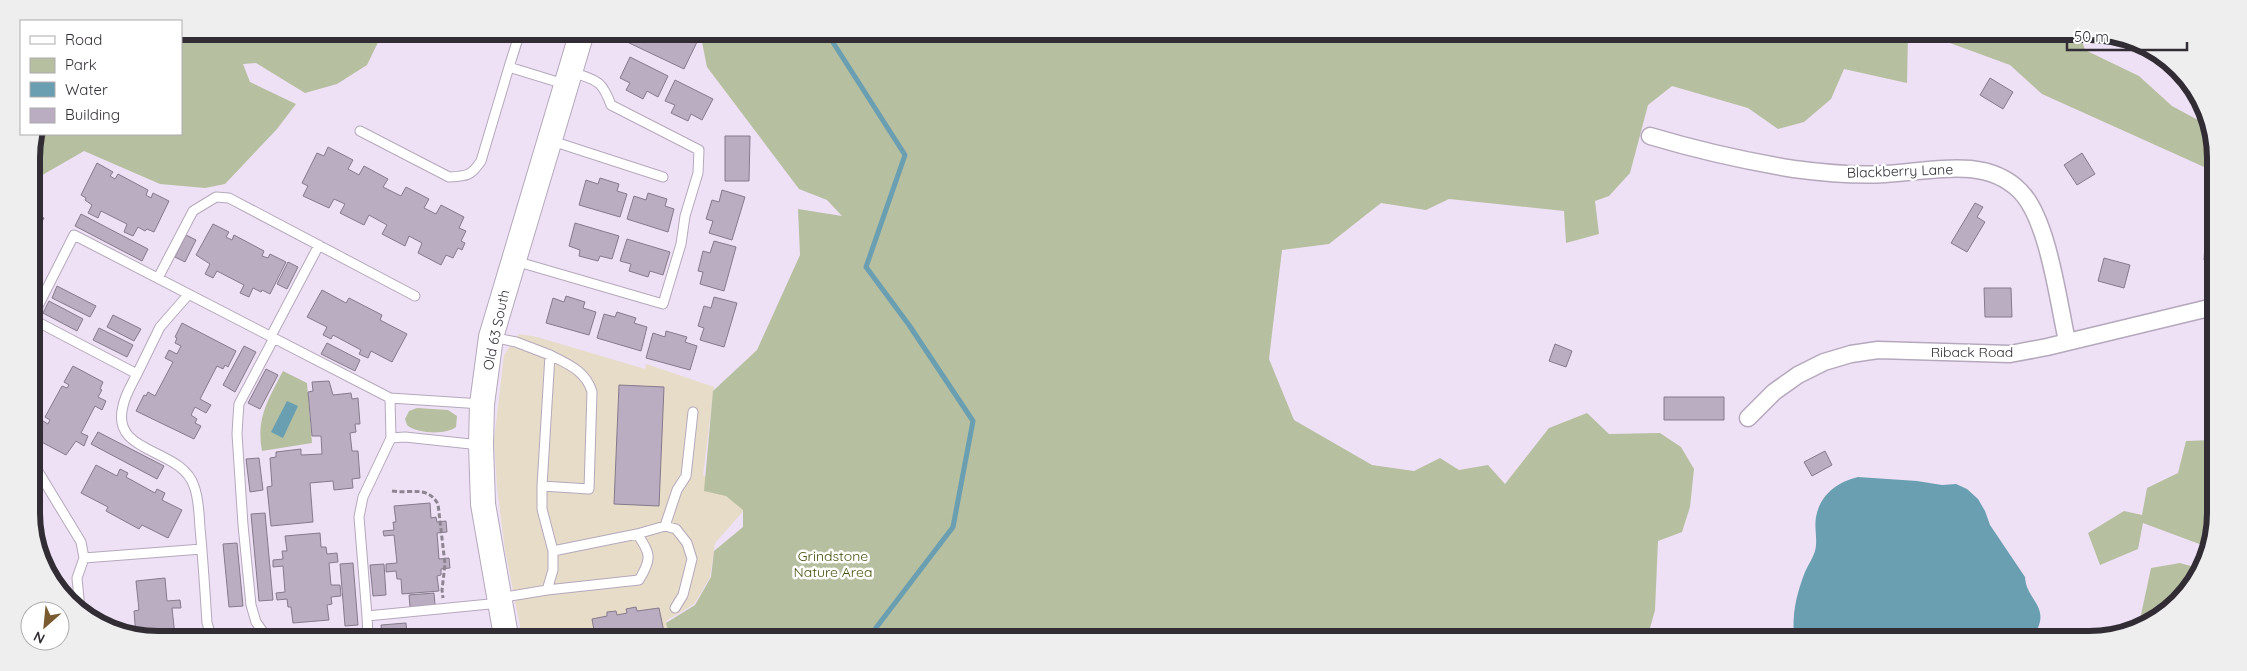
<svg xmlns="http://www.w3.org/2000/svg" width="2247" height="671" viewBox="0 0 2247 671" font-family="Quicksand,sans-serif">
	<style>
		.commercial { fill: #e6dcc7 }
		.green { fill: #b6bfa0 }
		.water { fill: #6a9eb1 }
		.lines { fill: none; stroke-linecap: round; stroke-linejoin: round }
		.stream { stroke: #6a9eb1; stroke-width: 5 }
		.building { fill: #baadc1; stroke: #85798c }
		.lane-casing { stroke: #b5a8bc; stroke-width: 11 }
		.street-casing { stroke: #b5a8bc; stroke-width: 19 }
		.secondary-casing { stroke: #b5a8bc; stroke-width: 26 }
		.path { stroke: #8d8492; stroke-width: 3; stroke-dasharray: 5 2.5; stroke-linecap: butt }
		.lane { stroke: #fff; stroke-width: 9 }
		.street { stroke: #fff; stroke-width: 16 }
		.secondary { stroke: #fff; stroke-width: 24 }
		.labels { text-anchor: middle; stroke-width: 5; stroke-linejoin: round; paint-order: stroke }
		.street-label { font-size: 14px; fill: #322d35; stroke: #fff }
		.park-label { font-size: 14px; fill: #43510c; stroke: #fff }
		.rim { fill: none; stroke: #322d35; stroke-width: 6 }
	</style>
	<rect width="100%" height="100%" fill="#eee1f5"/>
	<!-- commercial -->
	<path class="commercial" d="M519,334L537,337L645,369L646,364L714,387L703,475L730,491L746,508L715,543L710,577L694,604L666,621L670,637L522,636L505,550L497,487L494,441L504,355Z"/>
	<!-- green -->
	<path class="green" d="M181,31L383,32L367,65L337,84L305,93L256,63L243,64L250,82L296,104L277,129L225,184L205,188L160,184L84,151L32,181V150L35,134H181Z
		M700,32L1908,35L1907,83L1844,69L1831,99L1804,122L1778,129L1748,108L1672,86L1648,105L1630,173L1609,196L1595,201L1599,234L1566,243L1564,211L1449,199L1426,210L1381,203L1329,244L1282,250L1269,359L1294,420L1372,465L1414,471L1440,458L1459,470L1488,465L1505,484L1549,428L1587,413L1609,434L1660,433L1681,447L1694,469L1690,507L1682,532L1658,541L1655,610L1647,639L670,637L666,623L695,605L711,577L714,551L743,527V510L726,496L704,491L713,391L757,350L800,255L798,209L842,216L827,200L799,189L707,67Z
		M1928,35H2083L2081,38L2085,50L2139,76L2172,106L2209,126L2213,134V171L2042,94L2010,65Z
		M33,355C45,376 45,390 33,410Z
		M283,371L307,383L312,443L262,451C256,418 268,400 283,371Z
		M417,408L448,410L457,416L456,427C446,435 417,434 407,425L405,419L409,411Z
		M2212,440L2210,548L2143,523L2138,549L2100,565L2088,533L2124,511L2142,515L2147,488L2178,473L2186,441Z
		M2180,563L2201,569L2195,583L2166,613L2139,624L2151,568Z"/>
	<!-- water -->
	<path class="water" d="M287,401L298,406L283,438L271,432Z
		M1858,477L1917,481L1942,485L1956,484L1967,489L1978,499L1985,511L1990,525L2025,577C2026,599 2049,606 2037,630L2041,639H1794C1792,614 1796,595 1805,572C1808,565 1813,558 1815,551C1818,540 1814,528 1816,517C1820,495 1837,482 1858,477Z"/>
	<g class="lines">
		<!-- stream -->
		<path class="stream" d="M827,33L905,155L866,267L909,325L973,421L953,527L869,637"/>
	</g>
	<!-- building -->
	<path class="building" d="M629,32H677L697,42L684,69L625,41Z
		M630,57L668,76L658,97L647,91L643,99L626,90L630,83L620,78Z
		M1990,78L2013,92L2003,109L1980,95Z
		M675,80L713,99L702,120L691,114L688,121L671,113L675,105L665,101Z
		M725,136H750L749,181H725Z
		M328,147L353,160L348,169L359,175L364,166L388,179L383,187L401,196L406,187L429,199L424,208L436,214L441,205L464,217L459,228L466,231L461,241L465,243L462,250L458,248L453,258L446,255L441,265L418,253L422,243L409,236L405,246L382,234L387,225L369,215L364,225L340,213L345,204L334,199L329,208L303,196L308,186L302,183L317,153L324,156Z
		M2082,153L2095,174L2077,185L2064,165Z
		M97,163L113,172L110,176L115,179L118,174L148,190L146,195L151,198L153,193L169,201L154,232L147,229L145,231L138,227L133,236L124,232L127,224L101,211L98,218L88,213L92,205L85,200L86,198L81,195Z
		M600,178L619,184L617,191L627,194L620,217L579,205L586,180L598,184Z
		M722,190L745,197L732,240L709,233L713,221L706,219L712,200L719,202Z
		M648,193L667,199L665,206L674,209L668,232L627,219L634,196L646,200Z
		M1975,203L1983,207L1977,217L1985,222L1967,252L1951,243Z
		M32,212L44,218L33,238L41,242L37,251L32,249Z
		M81,214L148,249L142,261L75,226Z
		M575,223L619,236L612,259L600,256L598,261L579,256L580,250L569,246Z
		M213,224L229,232L226,237L232,240L234,235L264,251L262,256L268,258L270,254L286,262L270,294L262,290L261,292L253,288L249,297L240,293L244,285L217,271L213,278L205,274L210,264L196,255Z
		M2206,230L2213,231V261L2204,260Z
		M186,235L196,240L185,262L175,257Z
		M627,239L670,252L663,275L650,271L648,277L629,271L631,264L620,261Z
		M714,241L736,247L724,291L700,284L703,272L698,271L703,251L710,253Z
		M2104,258L2130,265L2124,288L2098,281Z
		M288,262L298,267L287,289L277,284Z
		M57,286L96,306L90,317L52,298Z
		M1984,288H2011L2012,317H1985Z
		M322,290L346,303L349,298L382,315L380,320L407,334L392,362L371,351L368,358L359,354L361,350L333,335L331,339L323,335L327,327L307,317Z
		M566,296L585,302L583,308L596,312L589,335L546,323L553,298L564,302Z
		M714,297L737,303L724,347L700,340L704,328L698,326L704,306L711,308Z
		M49,301L83,319L77,331L43,313Z
		M617,312L636,318L634,323L647,327L641,351L597,338L604,314L615,317Z
		M113,315L141,329L134,341L107,327Z
		M182,323L236,351L228,367L225,365L223,369L217,366L200,399L211,405L206,413L195,407L191,415L197,419L195,423L201,426L194,439L136,411L144,395L146,396L148,392L155,396L173,362L165,358L169,350L177,354L181,346L175,343L177,338L175,337Z
		M99,328L133,345L127,357L93,340Z
		M666,331L687,337L685,342L697,346L690,370L646,358L653,333L665,337Z
		M327,343L360,360L355,371L321,354Z
		M1555,344L1572,351L1566,367L1549,361Z
		M244,346L256,352L235,392L223,385Z
		M73,366L103,382L100,389L102,390L98,397L106,401L102,410L95,406L81,433L88,436L84,446L76,441L66,455L34,438L43,421L48,424L50,420L45,417L62,386L67,388L69,385L64,382Z
		M266,369L278,375L260,409L248,403Z
		M329,381L333,395L351,393L352,399L358,398L360,424H355L356,432L350,433L352,451H358L360,478L352,479L353,488L334,490L333,481L310,483L313,522L271,526L267,487L272,486L270,458L276,457V452L301,449V455L322,454L321,436H312L308,392L313,391L312,382Z
		M619,385L664,387L659,506L614,504Z
		M1664,397H1724V420H1664Z
		M98,432L164,466L157,479L91,444Z
		M1825,451L1832,465L1812,476L1804,462Z
		M259,458L263,490L250,492L246,459Z
		M96,465L117,476L120,469L128,473L126,477L155,493L157,489L165,493L162,500L182,510L168,538L142,525L139,529L106,511L108,507L81,493Z
		M430,503L431,518L436,517L437,522L446,521L447,532L437,533L439,559L449,558L450,568L441,569V575L437,576L439,591L402,594L401,579H397L396,571L386,572V564L397,563L394,535L384,536L383,531L394,530L393,522H396L394,506Z
		M265,513L273,600L259,601L251,514Z
		M320,533L321,547H326L327,554L337,553L338,562L329,563L331,585H340L341,596L331,597L332,604L327,605L329,620L293,623L291,607H288L287,599L277,600L276,593L285,592L283,566L273,567V560L283,559L282,551H287L285,536Z
		M237,543L243,606L229,607L223,544Z
		M353,563L358,625L345,626L340,564Z
		M384,564L386,595L373,596L370,565Z
		M165,578L167,601L180,600L181,608H172L175,636H136L134,611L139,610L136,581Z
		M434,593L435,605L410,607L409,595Z
		M636,607L637,611L659,608L665,637L595,636L592,619L607,616V612L616,611L617,615L627,613L626,609Z
		M406,623L407,635L382,636L381,625Z
		M351,630L352,636H314L313,633Z"/>
	<g class="lines">
		<defs>
			<path id="lane" d="M520,32L509,67L564,84
				M360,131L449,177C467,176 471,176 481,161L509,67
				M549,140L663,177
				M515,261L663,304L681,244L685,216L698,173L699,150L611,105C601,78 596,81 570,71
				M158,278L193,211L216,197L229,198L415,296
				M32,318L74,235L390,398L482,404
				M32,319L137,374L160,327L188,295
				M271,336L319,245
				M492,337L516,342L550,355L542,486V509L553,551V570L547,590L499,598
				M137,374C132,384 125,395 123,406C110,455 181,447 194,486C199,499 199,514 200,528C203,559 205,591 207,623L211,636
				M391,438L405,437L480,445
				M33,463L81,542L84,558
				M542,486L589,489L592,392C586,371 568,364 550,355
				M665,526L677,490L686,476L693,412
				M553,551L637,534L665,526L676,529L687,543L692,559L683,595L675,608
				M547,590L639,580C652,559 651,553 637,534
				M80,609L77,578L84,558L202,549
				M367,616L359,517L363,497L391,438L390,398
				M266,636L256,622L251,605L243,525L237,434L238,417L239,404L274,338
				M368,636L367,616L500,603"/>
			<path id="street" d="M1650,136C1697,150 1745,161 1794,169C1824,173 1855,176 1885,174C1928,172 1985,155 2020,191C2048,219 2058,300 2067,341
				M1748,418L1774,392L1798,375L1824,362L1851,354L1878,350L2010,354L2047,347L2213,307"/>
			<path id="secondary" d="M506,636L483,504L481,445L482,404L491,337L582,32"/>
		</defs>
		<!-- lane casing -->
		<use href="#lane" class="lane-casing"/>
		<!-- street casing -->
		<use href="#street" class="street-casing"/>
		<!-- secondary casing -->
		<use href="#secondary" class="secondary-casing"/>
		<!-- path -->
		<path class="path" d="M392,491C411,494 427,485 438,504L445,564L442,590L443,598"/>
		<!-- lane -->
		<use href="#lane" class="lane"/>
		<!-- street -->
		<use href="#street" class="street"/>
		<!-- secondary -->
		<use href="#secondary" class="secondary"/>
	</g>
	<g class="labels">
		<!-- street labels -->
		<g class="street-label">
			<text transform="translate(1900 171) rotate(-2)" y="5">Blackberry Lane</text>
			<text transform="translate(496 330) rotate(-78)" y="5">Old 63 South</text>
			<text x="1972" y="357">Riback Road</text>
		</g>
		<!-- park labels -->
		<g class="park-label">
			<text x="833" y="561">Grindstone<tspan x="833" dy="16">Nature Area</tspan></text>
		</g>
	</g>
	<!-- crop -->
	<path d="M0 0H2247V671H0ZM158 40H2089A118 118 0 0 1 2207 158V513A118 118 0 0 1 2089 631H158A118 118 0 0 1 40 513V158A118 118 0 0 1 158 40Z" fill="#efeeef" fill-rule="evenodd"/>
	<path class="rim" d="M158 40H2089A118 118 0 0 1 2207 158V513A118 118 0 0 1 2089 631H158A118 118 0 0 1 40 513V158A118 118 0 0 1 158 40Z"/>
	<!-- legend -->
	<rect x="20" y="20" width="162" height="115" fill="#ffffff" stroke="#adabae"/>
	<rect x="30" y="36" width="25" height="8" fill="#ffffff" stroke="#adabae"/>
	<text x="65" y="45" font-size="15" fill="#322d35">Road</text>
	<rect x="30" y="58" width="25" height="15" fill="#b6bfa0" stroke="#adabae"/>
	<text x="65" y="70" font-size="15" fill="#322d35">Park</text>
	<rect x="30" y="82" width="25" height="15" fill="#6a9eb1" stroke="#adabae"/>
	<text x="65" y="95" font-size="15" fill="#322d35">Water</text>
	<rect x="30" y="108" width="25" height="15" fill="#baadc1" stroke="#adabae"/>
	<text x="65" y="120" font-size="15" fill="#322d35">Building</text>
	<!-- north arrow -->
	<g transform="translate(45 626) rotate(207)"><circle r="24" fill="#ffffff" stroke="#adabae"/>
	<path d="M0-4L9 19L0 12L-9 19Z" fill="#795a2f"/>
	<text y="-8" font-size="14" font-weight="bold" text-anchor="middle" fill="#322d35">N</text>
	</g>
	<!-- scale -->
	<path d="M2067 42v8h120v-8" fill="none" stroke="#322d35" stroke-width="2.5"/>
	<text x="2074" y="42" font-size="15" fill="#322d35" stroke="#ffffff" stroke-width="4" paint-order="stroke">50 m</text>
</svg>
